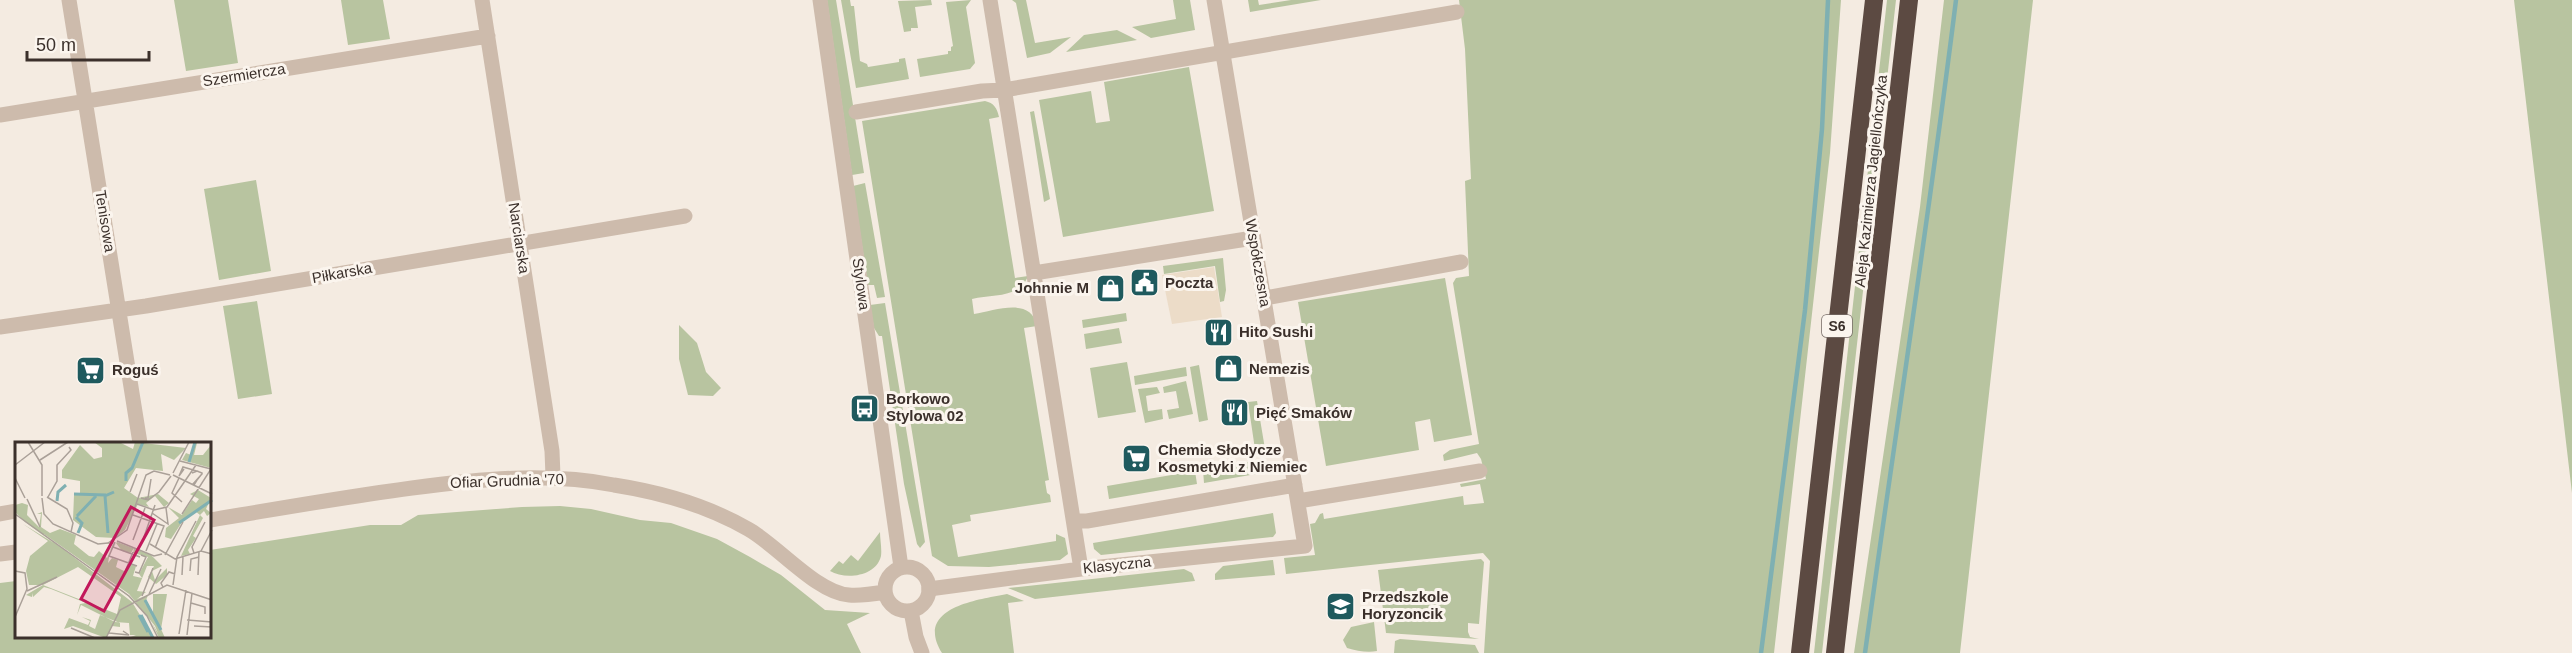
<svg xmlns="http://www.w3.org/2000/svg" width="2572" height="653" viewBox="0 0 2572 653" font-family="Helvetica,sans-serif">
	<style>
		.green { fill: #b8c4a0 }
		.plaza { fill: #ecdcc8 }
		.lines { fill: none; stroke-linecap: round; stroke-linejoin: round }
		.stream { stroke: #7fb0b2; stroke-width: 4.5 }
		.minor { stroke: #cdbbac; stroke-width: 15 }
		.tertiary { stroke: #cdbbac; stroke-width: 15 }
		.motorway { stroke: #5c4a42; stroke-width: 18 }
		.labels { text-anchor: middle; stroke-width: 6; stroke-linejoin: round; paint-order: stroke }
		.shield { fill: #fbf5ee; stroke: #756b66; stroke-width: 1.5 }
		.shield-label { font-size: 14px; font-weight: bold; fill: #3b302b }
		.street-label { font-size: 15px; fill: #3b302b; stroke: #fbf5ee }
		.poi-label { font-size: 15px; font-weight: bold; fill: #3b302b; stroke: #fbf5ee; text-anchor: start }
		.inset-river { fill: none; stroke: #7fb0b2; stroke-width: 3 }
		.inset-road { fill: none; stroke: #aaa098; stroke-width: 1.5 }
		.view { fill: #c2185b; fill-opacity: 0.15; stroke: #c2185b; stroke-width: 3 }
		.inset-edge { fill: none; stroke: #3b302b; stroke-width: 3 }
	</style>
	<rect width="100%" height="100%" fill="#f4ebe1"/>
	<!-- green -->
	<path class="green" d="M174,0H228L238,63L186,71Z
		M341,0H383L390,39L348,45Z
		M827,0H836L864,173L852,175Z
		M841,0H850L851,6H854L860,61L867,64L868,67L899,62V59L905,58L909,79L856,88Z
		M931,0L932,5L915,7L918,28H911V31L904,32L898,1Z
		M971,0L966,7L975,63L970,69L920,77L917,59L948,54V51H951V47L953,46L946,2Z
		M1012,0H1026L1035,43L1071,37L1050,53L1027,58L1016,3Z
		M1173,0H1190L1195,30L1151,38L1132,27L1176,19Z
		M1248,0H1258L1259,5L1291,0H1321L1250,12Z
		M1459,0H1841L1830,153L1774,653H1484L1490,561L1483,553L1286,574L1284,558L1315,555L1310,524L1315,523L1320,514L1323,513L1324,519L1463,496L1464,505L1484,503L1480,484L1461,487L1460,484L1486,479L1481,459L1477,453L1444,461L1443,455L1450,450L1479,444L1453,283L1456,278L1469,276L1465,181L1471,179L1465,49Z
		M1887,0H1896L1822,653H1814Z
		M1944,0H2033L1960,653H1854L1920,207Z
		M2514,0H2572V493Z
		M1117,30L1137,40L1066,52L1084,35Z
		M1189,67L1214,211L1063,237L1039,100L1091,91L1096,123L1110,121L1104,82Z
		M985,101C994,103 997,108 999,117L989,119L1015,278L1028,276C1019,299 992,294 972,299L974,314C995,311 1031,296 1037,326L1024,328L1049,480L1045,481L1047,493L1050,495L1051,502L970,515L971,521L952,525L958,557L1056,541V534L1065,538L1068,554L1060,560L989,567L948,566L932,556L862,121Z
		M1034,111L1050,199L1044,202L1030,112Z
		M256,180L271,271L219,280L204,189Z
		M865,183L885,297L877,298L874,285H868L853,186Z
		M1223,258L1226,290L1224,301L1220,302L1215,266L1164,274L1163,266Z
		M1445,278L1472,435L1434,442L1430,419L1415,422L1419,450L1326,466L1298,302Z
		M257,301L272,394L238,399L223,306Z
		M885,303L925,542L920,548L917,544L904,484L882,336H879L874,328L870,305Z
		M1126,313L1127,321L1083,328L1082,320Z
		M679,325L697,343L706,372L721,388L713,396L688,395L679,359Z
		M1119,328L1122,343L1086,349L1084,334Z
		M1127,362L1136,412L1098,418L1090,368Z
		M1199,365L1208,420L1199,422L1190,367Z
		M1186,367L1187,376L1135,385L1134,376Z
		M1186,381L1193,414L1169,419L1167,410L1179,408L1176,391L1164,393L1163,387Z
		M1157,387L1160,393L1146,396L1148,411L1162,409L1163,419L1145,423L1138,389Z
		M1257,401L1266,455L1256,456L1248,402Z
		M1248,462L1262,473L1204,483L1203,470Z
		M1195,471L1197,484L1109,499L1107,486Z
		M560,506L591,509L640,520L671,523L717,539L750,557L781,575L825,610L870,613L847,624L861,653H0V583L16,581V636H210V550L370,525H401L418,515L522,507Z
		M1273,513L1276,533L1273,537L1101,555L1094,549L1093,543Z
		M880,532C880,539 882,549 881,556C876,577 845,580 830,571L839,561L843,564L851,555L858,561Z
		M1481,559L1484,562L1479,624L1468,623V632L1470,637L1479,639L1386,633L1378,570Z
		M1273,560L1275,575L1215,580V574L1223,566Z
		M1184,569L1192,573L1195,581L1035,599L1008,588Z
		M1007,594L1024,601L1008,603L1014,653H942C914,608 976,600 1007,594Z
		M1374,622L1377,651C1368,653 1357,651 1347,648L1343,640L1351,627Z
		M1400,639L1475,645L1479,653H1394L1395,641Z"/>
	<!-- plaza -->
	<path class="plaza" d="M1214,267L1222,317L1172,324L1162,275Z"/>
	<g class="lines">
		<!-- stream -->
		<path class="stream" d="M1761,653L1805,310L1822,129L1828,0
			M1865,653C1895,435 1929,218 1956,0"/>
		<!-- minor -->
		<path class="minor" d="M69,0L140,443
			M482,0L552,451L553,476
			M990,0L1081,569
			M856,112L982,91L1004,90L1457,12
			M0,115L488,36
			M1034,273L1253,238
			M1265,298L1461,262
			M0,327L146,306L685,216
			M1298,501L1480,471
			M0,514L16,511
			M1075,521H1087L1295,485
			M929,589L1081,569L1305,546L1214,0"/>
		<!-- tertiary -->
		<path class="tertiary" d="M820,0L901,567
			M210,520C277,509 344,497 412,488C480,479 546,472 614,485C659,492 708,506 748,529C777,545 817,593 849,595C861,596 873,594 885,592
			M0,554L16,552
			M885 589a22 22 0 1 1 44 0a22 22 0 1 1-44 0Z
			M911,611L916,637L922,653"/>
		<!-- motorway -->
		<path class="motorway" d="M1800,653L1874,0
			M1835,653L1909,0"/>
	</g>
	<!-- icons -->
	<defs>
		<symbol id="civic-square" viewBox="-11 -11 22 22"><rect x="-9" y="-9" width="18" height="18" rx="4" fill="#1f5a5e" stroke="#fbf5ee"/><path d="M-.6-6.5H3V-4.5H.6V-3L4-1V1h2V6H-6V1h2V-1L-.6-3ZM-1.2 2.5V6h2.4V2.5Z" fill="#fff"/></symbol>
		<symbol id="shop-square" viewBox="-11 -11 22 22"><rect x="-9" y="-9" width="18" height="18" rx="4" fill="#1f5a5e" stroke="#fbf5ee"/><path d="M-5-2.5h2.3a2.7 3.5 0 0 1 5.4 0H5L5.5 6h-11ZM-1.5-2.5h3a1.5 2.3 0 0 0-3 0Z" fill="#fff"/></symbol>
		<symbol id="restaurant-square" viewBox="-11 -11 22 22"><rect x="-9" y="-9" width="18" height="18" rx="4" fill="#1f5a5e" stroke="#fbf5ee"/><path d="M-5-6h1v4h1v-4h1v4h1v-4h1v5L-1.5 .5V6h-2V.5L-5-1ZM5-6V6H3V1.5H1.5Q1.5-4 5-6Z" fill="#fff"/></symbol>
		<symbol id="supermarket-square" viewBox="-11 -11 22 22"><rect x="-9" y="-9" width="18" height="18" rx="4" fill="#1f5a5e" stroke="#fbf5ee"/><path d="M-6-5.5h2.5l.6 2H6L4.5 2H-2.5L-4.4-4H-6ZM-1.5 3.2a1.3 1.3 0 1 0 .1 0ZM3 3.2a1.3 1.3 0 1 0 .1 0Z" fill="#fff"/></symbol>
		<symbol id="bus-square" viewBox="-11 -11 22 22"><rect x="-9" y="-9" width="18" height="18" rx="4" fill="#1f5a5e" stroke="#fbf5ee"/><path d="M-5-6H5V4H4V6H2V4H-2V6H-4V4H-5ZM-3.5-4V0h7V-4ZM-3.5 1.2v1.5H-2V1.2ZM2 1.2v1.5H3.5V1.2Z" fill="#fff"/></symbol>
		<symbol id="school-square" viewBox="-11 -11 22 22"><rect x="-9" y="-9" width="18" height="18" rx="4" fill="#1f5a5e" stroke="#fbf5ee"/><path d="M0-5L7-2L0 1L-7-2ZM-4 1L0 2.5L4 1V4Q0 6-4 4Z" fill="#fff"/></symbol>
	</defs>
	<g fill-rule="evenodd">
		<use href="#civic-square" x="1128" y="266" width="33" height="33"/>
		<use href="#shop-square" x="1094" y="272" width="33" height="33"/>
		<use href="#restaurant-square" x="1202" y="316" width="33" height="33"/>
		<use href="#shop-square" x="1212" y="352" width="33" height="33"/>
		<use href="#supermarket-square" x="74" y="354" width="33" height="33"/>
		<use href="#bus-square" x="848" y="392" width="33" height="33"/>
		<use href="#restaurant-square" x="1218" y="396" width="33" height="33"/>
		<use href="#supermarket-square" x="1120" y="442" width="33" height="33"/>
		<use href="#school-square" x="1324" y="590" width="33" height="33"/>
	</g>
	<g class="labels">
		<!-- shield labels -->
		<rect class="shield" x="1822" y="315" width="30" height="22" rx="4.5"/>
		<g class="shield-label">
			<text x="1837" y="331">S6</text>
		</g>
		<!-- street labels -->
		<g class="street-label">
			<text transform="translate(244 75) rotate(-9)" y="5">Szermiercza</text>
			<text transform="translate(1871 181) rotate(-84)" y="5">Aleja Kazimierza Jagiellończyka</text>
			<text transform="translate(105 221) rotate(81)" y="5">Tenisowa</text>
			<text transform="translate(519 238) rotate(81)" y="5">Narciarska</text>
			<text transform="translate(1258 263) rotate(80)" y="5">Współczesna</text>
			<text transform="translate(342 273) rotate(-10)" y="5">Piłkarska</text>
			<text transform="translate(861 284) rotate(82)" y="5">Stylowa</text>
			<text transform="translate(507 481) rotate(-2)" y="5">Ofiar Grudnia '70</text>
			<text transform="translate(1117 565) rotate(-6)" y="5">Klasyczna</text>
		</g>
		<!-- poi labels -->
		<g class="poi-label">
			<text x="1165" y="288">Poczta</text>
			<text x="1089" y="293" text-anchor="end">Johnnie M</text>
			<text x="1239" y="337">Hito Sushi</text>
			<text x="1249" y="374">Nemezis</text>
			<text x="112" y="375">Roguś</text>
			<text x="886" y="404">Borkowo<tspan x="886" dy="17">Stylowa 02</tspan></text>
			<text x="1256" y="418">Pięć Smaków</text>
			<text x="1158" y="455">Chemia Słodycze<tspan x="1158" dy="17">Kosmetyki z Niemiec</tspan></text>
			<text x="1362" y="602">Przedszkole<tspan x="1362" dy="17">Horyzoncik</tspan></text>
		</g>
	</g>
	<!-- overview -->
	<g transform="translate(15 442)">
		<rect width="196" height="196" fill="#f4ebe1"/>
		<path d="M79,0H104L118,7L120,0L171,6L159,18L146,12L148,29L121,26L109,46L123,56L143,52L154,61L149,65L140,54L131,61L134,65L123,62L110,88L100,96L81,95L58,78L59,53L65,51V39L47,36V28L65,3L79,17L87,15V6ZM179,0L182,1L179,13H188L196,3V26L167,18L171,11L176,13ZM183,48L196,56L191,67L196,71L192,74L189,69L185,73L188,76L178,94L181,96L173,108L175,112L166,114L185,73L180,69L169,77L156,97L150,95L151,86L164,76L153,65L167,73L177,58L181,61L184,57L175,52ZM7,61L13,63L12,73L24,85L26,72H22L27,70L26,85L35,91L45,87L61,93L59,102L74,114L79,115L84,109L92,116L95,110L93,121L97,116L103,118L101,125L111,130L115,122L121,124L118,134L127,136L124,132L133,115L118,111L119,106L116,111L107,109L101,101L95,109L98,102H92L98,99L99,104L102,100L136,113L147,124L137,129L140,138L152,126V133L141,142L133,135L139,124H132L122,149L131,150L122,157L133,153L130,161L138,172V152H152L146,187L150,196H144L137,181L143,191L140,184L114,152L29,92V93L104,146L115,155L124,164L132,175L137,185L142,196L132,175L117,157L47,106L117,160L139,196H113L121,193H115L114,181L100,180L66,163L62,173L65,162L71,161L36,147L29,145L18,155V151L17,155L11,153L28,143H14L11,129L15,114L33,99L8,82L39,101L10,80L0,70V63ZM63,125L106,155L102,172L28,143ZM85,173L105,181V185L97,184L91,196L58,184L49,187L54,176L73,183L75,179L67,175L76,178L74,184L80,187Z" fill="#b8c4a0" fill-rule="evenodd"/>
		<path class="inset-river" d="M174,20L180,0M111,39V31L117,26L128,0M59,52L91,53M42,59L43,50L51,43M62,74L81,54M61,75L67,81L63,91M164,81L197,58M93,91L90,54L99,50M130,158L146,188M124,173L133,190M126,173L138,196"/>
		<path class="inset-road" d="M13,0L27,23V54M25,18L53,0M165,19L196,27L167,72M0,23L30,0M169,27L164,34L168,25L182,29L177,31M182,29L187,31V32L186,33L182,38L179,43L178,42L186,33M158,31L174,0M158,33L197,52M0,36L10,56M164,36L157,51L167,60M115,50L122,32M32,55L52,67L58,81L56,90M33,55L42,39V23L56,8L54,5M27,56L29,72L38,82L83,102L93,101L112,88L131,33L139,29L155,33M126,56L133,58L144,50L156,34M130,56H133L136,37M12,57L25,85M122,62L139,68L152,65L181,23M137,71L153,82L151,66M0,72L114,154L132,174L143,196M118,73L149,84L140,106M129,95L140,63M118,98L130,66M102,99L139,114L147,112M100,100L94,114L122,124M135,102L160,117L186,109L197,112M98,105L125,115M131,109L142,82M186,109L197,88M179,111L177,105L190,80M150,113L168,80M0,129L10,131L12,147L0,175M175,129L176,117L184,115M110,130L118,110M120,130L124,131L131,115L126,113M167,133L168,115M183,133L184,109M158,143L162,115L181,79M148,145L146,141L154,130L160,132M12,149L42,135M134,152L146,127M127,154L138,126M176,161L190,165V172M172,178L197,180M179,184L197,185M56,186L80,196M94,191L114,193L108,189M164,192L171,148M172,193L177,151M91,196L105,168L152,143L197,158"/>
		<path class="view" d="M116,65L139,78L89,169L66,157Z"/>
		<rect width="196" height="196" class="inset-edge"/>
	</g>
	<!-- scale -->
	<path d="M27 51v9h122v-9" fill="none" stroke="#3b302b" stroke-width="3"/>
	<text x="36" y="51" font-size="18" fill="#3b302b" stroke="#fbf5ee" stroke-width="4.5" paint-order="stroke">50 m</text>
</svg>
